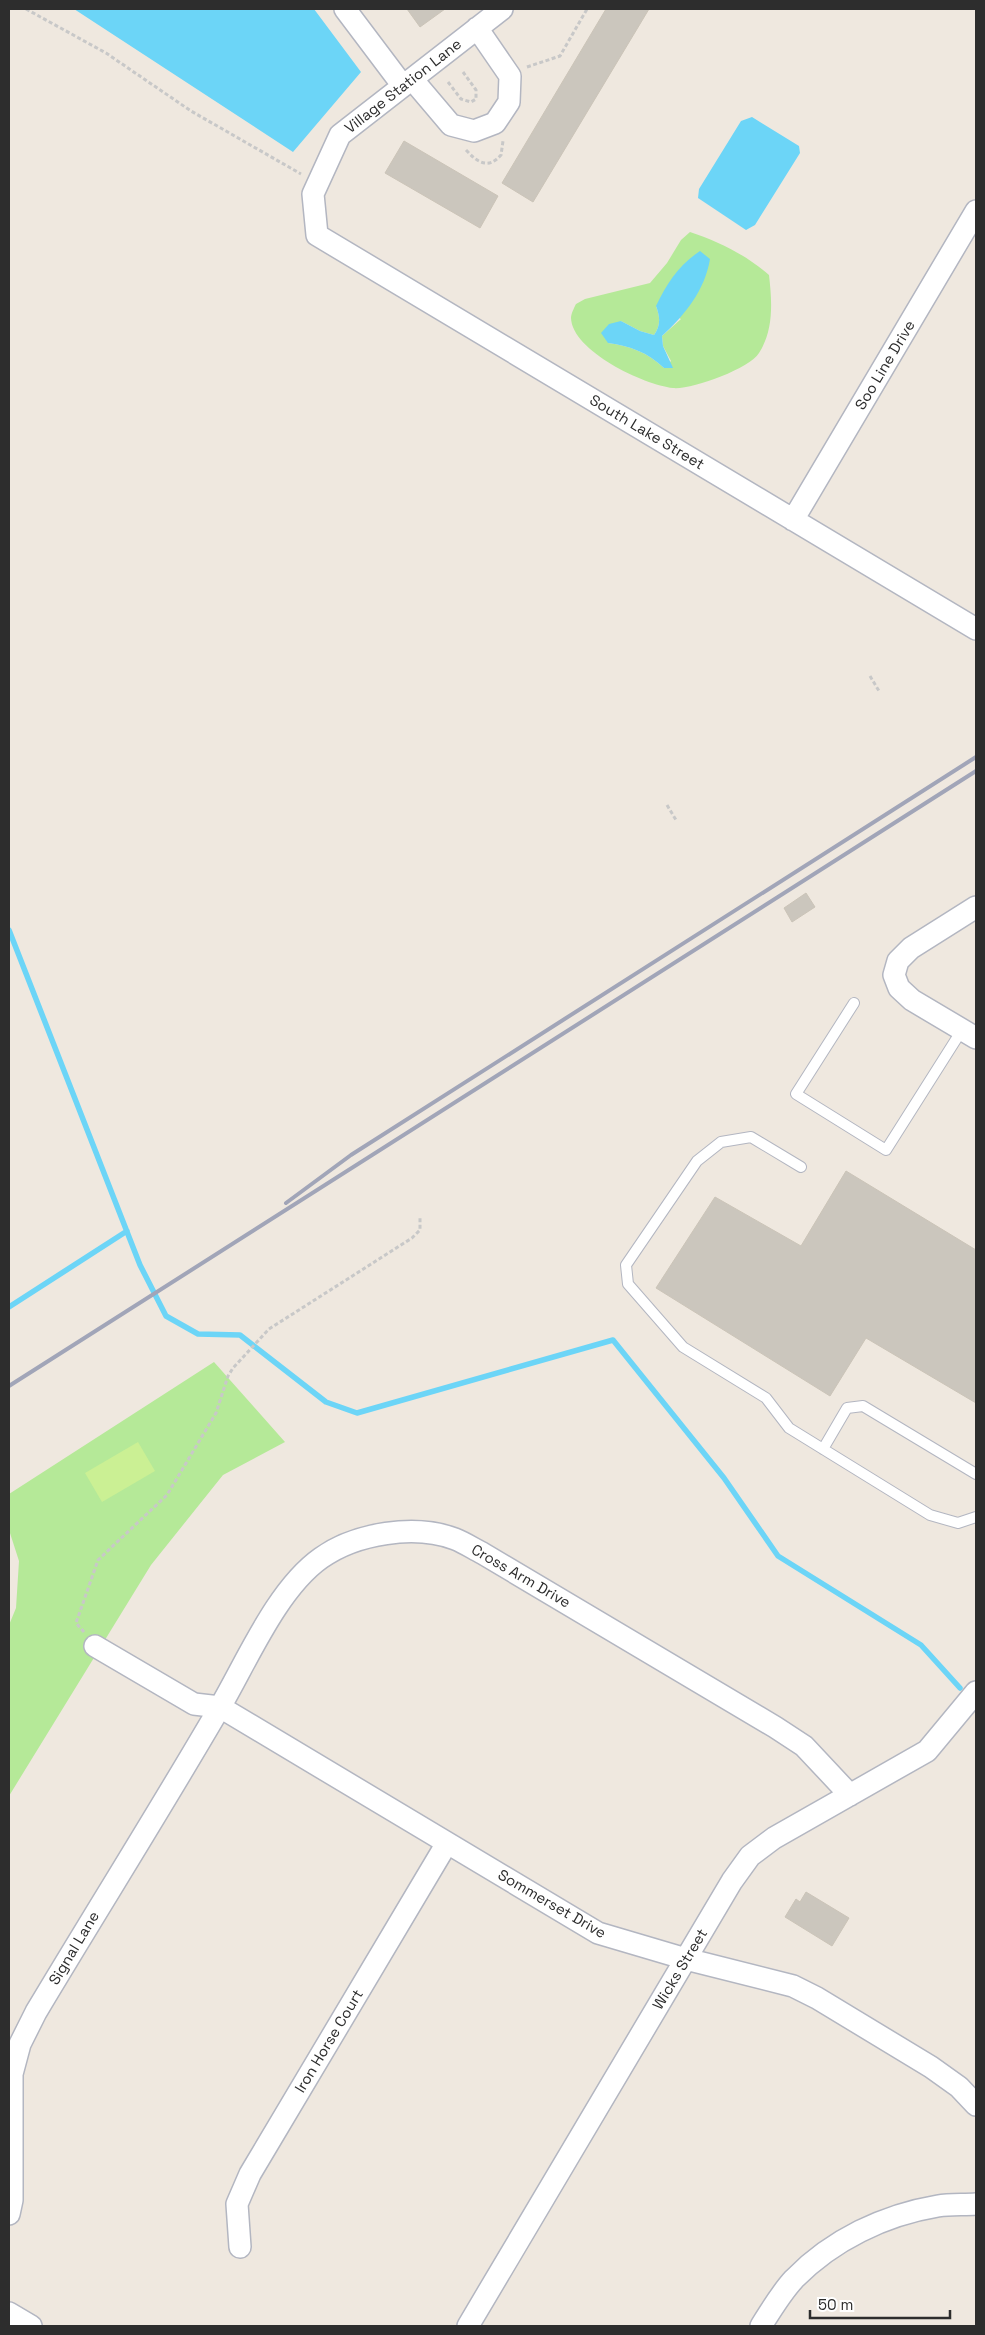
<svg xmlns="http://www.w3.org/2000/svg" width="985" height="2335" viewBox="0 0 985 2335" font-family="'Space Grotesk',sans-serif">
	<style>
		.green { fill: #b5e998; fill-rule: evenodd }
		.pitch { fill: #cbf094 }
		.water { fill: #6cd5f7 }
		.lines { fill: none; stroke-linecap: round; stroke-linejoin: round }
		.stream { stroke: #6cd5f7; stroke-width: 5.5 }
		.building { fill: #cbc6bd; stroke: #cbc4b8 }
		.lane-casing { stroke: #b3b6c1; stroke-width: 12 }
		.street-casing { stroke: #b3b6c1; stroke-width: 24 }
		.path { stroke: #c8c8c8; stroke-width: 3; stroke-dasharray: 4 2.5; stroke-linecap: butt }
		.lane { stroke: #fff; stroke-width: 10 }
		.street { stroke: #fff; stroke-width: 21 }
		.rail { stroke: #a1a5b8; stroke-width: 4 }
		.labels { text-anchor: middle; stroke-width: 4.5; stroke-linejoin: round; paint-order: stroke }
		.street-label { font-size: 15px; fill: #2d2d2d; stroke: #fff }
	</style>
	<rect width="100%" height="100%" fill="#efe8df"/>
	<!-- green -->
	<path class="green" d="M690,232C720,242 746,255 769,275C772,301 774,330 759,353C749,369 691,390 673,388C644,385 572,351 571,318C571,314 574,308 576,304L585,299L650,283L667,263L681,240ZM656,306L681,319L662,336L663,346L671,361L664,368C647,352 630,346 608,343L621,321L640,331L654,335C661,325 660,317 656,306Z
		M214,1362L285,1442L223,1475L151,1565L9,1796V1625L16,1608L19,1561L9,1530V1494Z"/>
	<!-- pitch -->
	<path class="pitch" d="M138,1442L155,1471L102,1502L85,1473Z"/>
	<!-- water -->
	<path class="water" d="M74,9H314L361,72L293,152Z
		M752,117L799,146L800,153L755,225L746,230L698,198L699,189L741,121Z
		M700,251L710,259C705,290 685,315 662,336L663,346L673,368H664C647,352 630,346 608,343L601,333L609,324L621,321L640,331L654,335C661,325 660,317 656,306C667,283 679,265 700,251Z"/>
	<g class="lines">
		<!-- stream -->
		<path class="stream" d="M9,930L140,1265L166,1316L198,1334L240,1335L326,1402L357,1413L613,1340L724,1478L778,1556L921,1645L960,1688
			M9,1307L127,1231"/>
	</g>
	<!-- building -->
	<path class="building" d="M407,9H445L420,27Z
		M606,9H649L533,202L502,183Z
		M404,141L498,196L480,228L385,173Z
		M806,893L815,907L792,922L784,908Z
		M846,1171L976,1250V1403L866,1338L830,1396L656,1288L715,1197L801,1246Z
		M806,1892L849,1918L832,1946L785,1917L796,1899L800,1902Z"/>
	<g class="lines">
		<defs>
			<path id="lane" d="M854,1003L796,1094L886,1150L962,1030
				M801,1167L751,1137L721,1142L697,1161L626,1265L628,1284L683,1347L766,1398L789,1428L930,1515L958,1523L976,1517
				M823,1449L847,1408L863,1406L976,1474"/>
			<path id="street" d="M345,9L403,86
				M502,9L340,135L313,194L317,235L976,629
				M412,79L451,125L474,131L495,123L509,102L510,76L477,28
				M793,520L976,211
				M976,907L911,948L898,961L894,975L899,988L912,1000L976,1038
				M95,1646L194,1704L220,1707L598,1933L686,1959L793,1986L817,1998L931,2067L959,2087L976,2105
				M9,2214L12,2200V2074L20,2044L36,2012C97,1910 160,1810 220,1707C247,1661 277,1589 321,1558C356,1533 415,1524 455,1539C465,1543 474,1549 482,1553L775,1727L804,1746L850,1795
				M240,2247L237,2204L250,2174L447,1843
				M9,2313L31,2326
				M468,2326L732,1881L750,1856L774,1838L927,1751L976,1692
				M761,2326C771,2310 781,2293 794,2279C832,2240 884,2215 938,2206C950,2204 964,2205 976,2204"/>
		</defs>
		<!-- lane casing -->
		<use href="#lane" class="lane-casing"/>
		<!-- street casing -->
		<use href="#street" class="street-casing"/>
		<!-- path -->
		<path class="path" d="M26,9L106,53L191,111L301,174
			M527,67L560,56L587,9
			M448,82L461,99L471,102L476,99V90L463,72
			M466,150C477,162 488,170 501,155L503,141
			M870,676L879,691
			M667,805L676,820
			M84,1632L76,1623L98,1560L167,1495L216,1413L228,1376L233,1368L269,1329L412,1238L420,1230V1217"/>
		<!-- lane -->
		<use href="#lane" class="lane"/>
		<!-- street -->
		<use href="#street" class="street"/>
		<!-- rail -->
		<path class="rail" d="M286,1203L351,1155L976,757
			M9,1386L976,771"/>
	</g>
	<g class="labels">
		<!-- street labels -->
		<g class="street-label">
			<text transform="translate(403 86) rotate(-38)" y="5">Village Station Lane</text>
			<text transform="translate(885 365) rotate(-59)" y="5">Soo Line Drive</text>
			<text transform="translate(647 432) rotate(31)" y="5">South Lake Street</text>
			<text transform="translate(521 1576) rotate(30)" y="5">Cross Arm Drive</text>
			<text transform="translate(552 1904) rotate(30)" y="5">Sommerset Drive</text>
			<text transform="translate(74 1948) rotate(-59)" y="5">Signal Lane</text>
			<text transform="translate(680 1969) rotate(-59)" y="5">Wicks Street</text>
			<text transform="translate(329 2041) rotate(-59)" y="5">Iron Horse Court</text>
		</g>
	</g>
	<!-- border -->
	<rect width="985" height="2335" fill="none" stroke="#2d2d2d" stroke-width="20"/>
	<!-- scale -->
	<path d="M810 2310v8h140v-8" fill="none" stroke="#2d2d2d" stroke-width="2.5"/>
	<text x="818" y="2310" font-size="15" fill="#2d2d2d" stroke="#ffffff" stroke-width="4" paint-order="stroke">50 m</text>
</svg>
